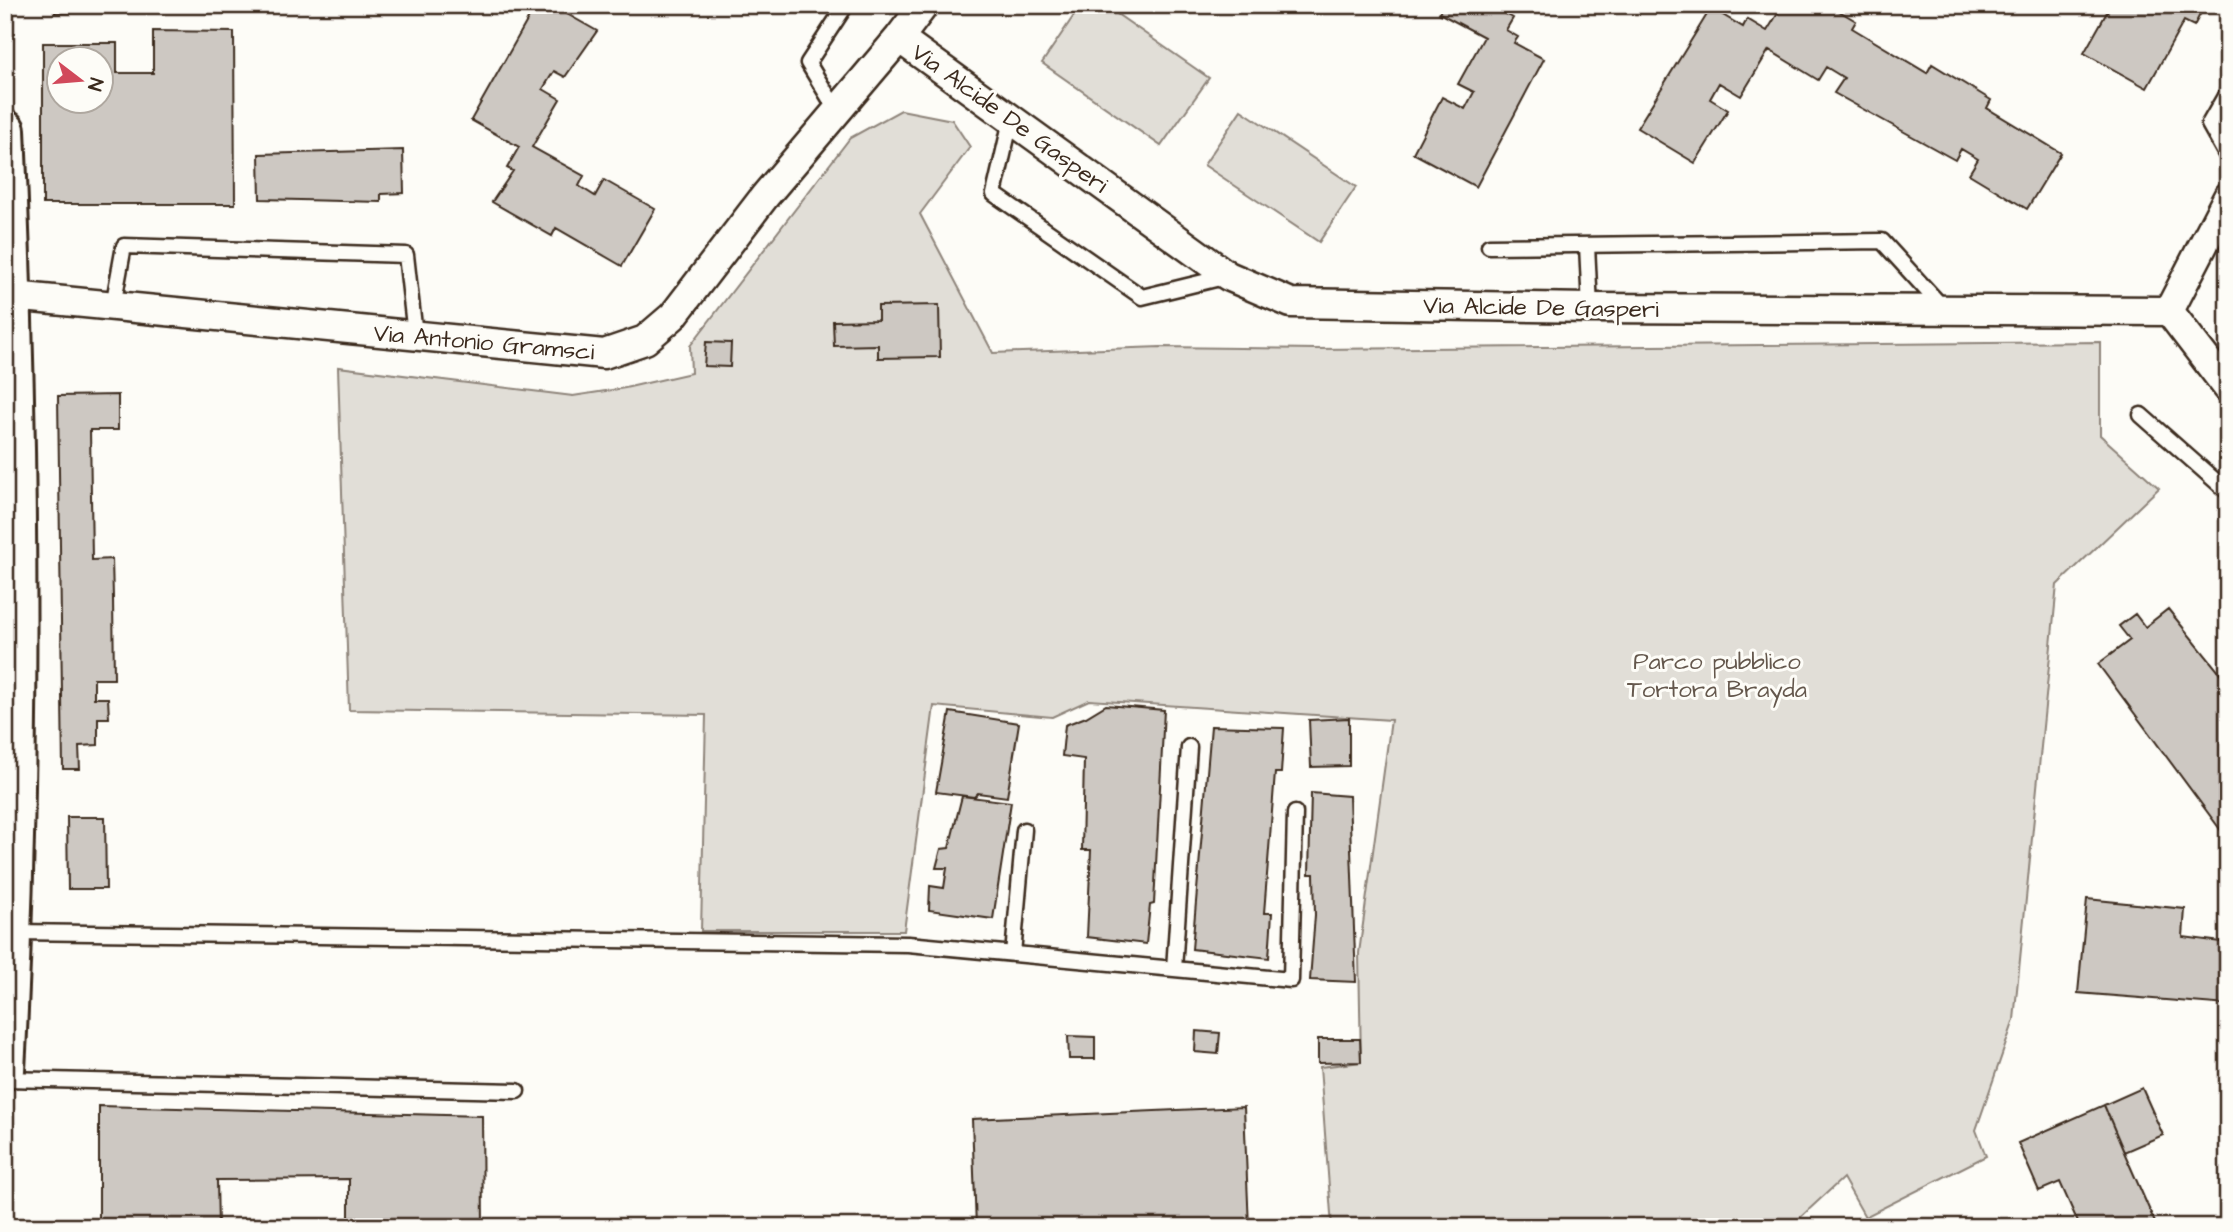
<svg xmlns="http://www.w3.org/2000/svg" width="2233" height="1232" viewBox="0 0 2233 1232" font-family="'Architects Daughter',sans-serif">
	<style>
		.green { fill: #e1ded7; stroke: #8e847a; stroke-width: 2 }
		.building { fill: #cdc8c2; stroke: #3b2a1e; stroke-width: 2; fill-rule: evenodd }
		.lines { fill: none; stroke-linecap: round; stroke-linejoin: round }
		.lane-casing { stroke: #3b2a1e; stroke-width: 19 }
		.street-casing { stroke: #3b2a1e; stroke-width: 33 }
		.secondary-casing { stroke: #3b2a1e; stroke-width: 44 }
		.lane { stroke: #fdfcf7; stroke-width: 14 }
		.street { stroke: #fdfcf7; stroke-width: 28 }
		.secondary { stroke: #fdfcf7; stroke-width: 38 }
		.labels { text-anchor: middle; stroke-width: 6; stroke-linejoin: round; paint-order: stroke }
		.street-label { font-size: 24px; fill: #3b2a1e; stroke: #fdfcf7 }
		.park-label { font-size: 24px; fill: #64574c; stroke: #fdfcf7 }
	</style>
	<rect width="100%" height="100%" fill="#fdfcf7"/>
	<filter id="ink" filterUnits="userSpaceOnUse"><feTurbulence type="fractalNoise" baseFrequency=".0143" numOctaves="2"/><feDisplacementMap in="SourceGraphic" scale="14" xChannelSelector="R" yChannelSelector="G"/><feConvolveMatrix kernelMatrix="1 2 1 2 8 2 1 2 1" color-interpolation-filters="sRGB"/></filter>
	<g filter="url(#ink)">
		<!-- green -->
		<path class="green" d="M1081,5H1104L1209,78L1161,146L1042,63Z
			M901,110L952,120L970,147L920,214L993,353L1161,347L1316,349L2100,342V435L2159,488L2057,585L2014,1020L1976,1130L1986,1156L1865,1217L1843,1178L1790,1227H1332L1320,1067L1361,1062L1359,953L1391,720L1089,700L1052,717L934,706L904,931H701L706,715L349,710L338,367L573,396L625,388L691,373L690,346L850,138Z
			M1241,110L1356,187L1319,242L1204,165Z"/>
		<!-- building -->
		<path class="building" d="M55,5H205V8L55,13Z
			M536,5H551L597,31L565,77L554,71L543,89L560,99L532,147L584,176L579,186L595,196L604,180L655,209L622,266L556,228L552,236L492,202L513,171L507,168L519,147L471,120Z
			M1443,5H1511L1506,14L1513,18L1506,30L1518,37L1514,43L1544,59L1476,187L1413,153L1442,97L1465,109L1474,92L1458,84L1484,37L1439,13Z
			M1783,5H1829L1856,21L1852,28L1927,73L1932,64L1991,100L1987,108L2061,153L2027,209L1969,174L1978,159L1961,149L1955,160L1834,93L1844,78L1826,67L1818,80L1769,50L1741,96L1719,83L1710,99L1728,110L1695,163L1637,128L1711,8L1743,27L1747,19L1767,31Z
			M2111,5H2131L2135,8L2137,5H2205L2194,26L2184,21L2147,88L2084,53Z
			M153,31L234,32L235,204H43V43H117V73H153ZM60,60H102V102H60Z
			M403,150L404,193L381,194V202L260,199L259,154Z
			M939,305L940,357L878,358V345L834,346L833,321L878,320V306Z
			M706,342L731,343L730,367L704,366Z
			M118,395V430H90L92,560L112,559L113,598L114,679H94V698H108L109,718H98V745L79,746L80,769H63L58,396Z
			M2168,609L2228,683V840L2098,664L2130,640L2119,626L2135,614L2145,627Z
			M1106,705L1164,710L1154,904L1150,905L1146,944L1087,937L1091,850H1082L1084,759L1062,756L1065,725L1086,717Z
			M950,712L1019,723L1007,797L978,793L974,797L936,792Z
			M1349,718V766L1311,767L1309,720Z
			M1211,726L1284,728L1281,773H1275L1264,913H1272L1269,958L1192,949Z
			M1311,793L1349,796L1356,982L1310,980L1315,915L1314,874H1309Z
			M962,796L1011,802L993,919L929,910L930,886L944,888L947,868H936L941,849L949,848Z
			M67,817H105L106,889H68Z
			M2087,899L2185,909L2183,937L2228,943V1005L2078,993Z
			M1196,1031L1220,1033L1218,1054L1195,1052Z
			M1068,1036L1095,1037V1059H1069Z
			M1318,1039H1360L1361,1062L1318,1063Z
			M2142,1088L2163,1135L2124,1152L2104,1105Z
			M2104,1105L2124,1152L2157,1227H2080L2060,1182L2039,1191L2018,1143Z
			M99,1106L482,1116L483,1227H99ZM349,1179V1225L218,1226L217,1180Z
			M1244,1107L1249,1227H976L972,1119Z"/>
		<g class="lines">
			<defs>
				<path id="lane" d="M2228,91L2209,124L2228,158
					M837,111L808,63L846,5
					M1011,120L994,194L1142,297L1228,276
					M1587,245L1590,308
					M1489,246L1882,241L1944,309
					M113,306L124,246L406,255L415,335
					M2141,415L2228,492
					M14,932L908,944L1291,980L1295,813
					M1013,954L1024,830
					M1174,969L1189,747
					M5,1079L517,1091"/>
				<path id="street" d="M899,38L1228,276L1291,303L1590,308L2169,311L2228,388
					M13,296L604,354L645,340L673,316L765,196L899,38L924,5
					M2169,311L2228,197"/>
				<path id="secondary" d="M5,130C19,443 22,757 5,1070"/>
			</defs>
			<!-- lane casing -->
			<use href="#lane" class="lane-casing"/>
			<!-- street casing -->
			<use href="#street" class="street-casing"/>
			<!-- secondary casing -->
			<use href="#secondary" class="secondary-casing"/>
			<!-- lane -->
			<use href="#lane" class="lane"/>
			<!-- street -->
			<use href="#street" class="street"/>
			<!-- secondary -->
			<use href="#secondary" class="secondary"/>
		</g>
	</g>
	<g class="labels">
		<!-- street labels -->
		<g class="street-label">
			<text transform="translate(1010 118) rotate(36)" y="8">Via Alcide De Gasperi</text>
			<text transform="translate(1541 307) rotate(1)" y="8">Via Alcide De Gasperi</text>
			<text transform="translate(484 342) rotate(5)" y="8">Via Antonio Gramsci</text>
		</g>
		<!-- park labels -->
		<g class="park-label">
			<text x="1717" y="669">Parco pubblico<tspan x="1717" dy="28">Tortora Brayda</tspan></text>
		</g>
	</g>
	<!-- margin -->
	<rect width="2233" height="1232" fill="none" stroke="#fdfcf7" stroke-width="28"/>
	<rect x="14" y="14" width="2205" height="1204" fill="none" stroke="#3b2a1e" stroke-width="2.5" filter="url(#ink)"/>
	<!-- north arrow -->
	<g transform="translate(80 80) rotate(106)"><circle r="33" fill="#fdfcf7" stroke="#afa8a0" stroke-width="2"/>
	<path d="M0-5L12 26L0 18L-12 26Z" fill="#d1495b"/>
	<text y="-10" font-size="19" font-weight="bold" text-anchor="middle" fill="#3b2a1e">N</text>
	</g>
</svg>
